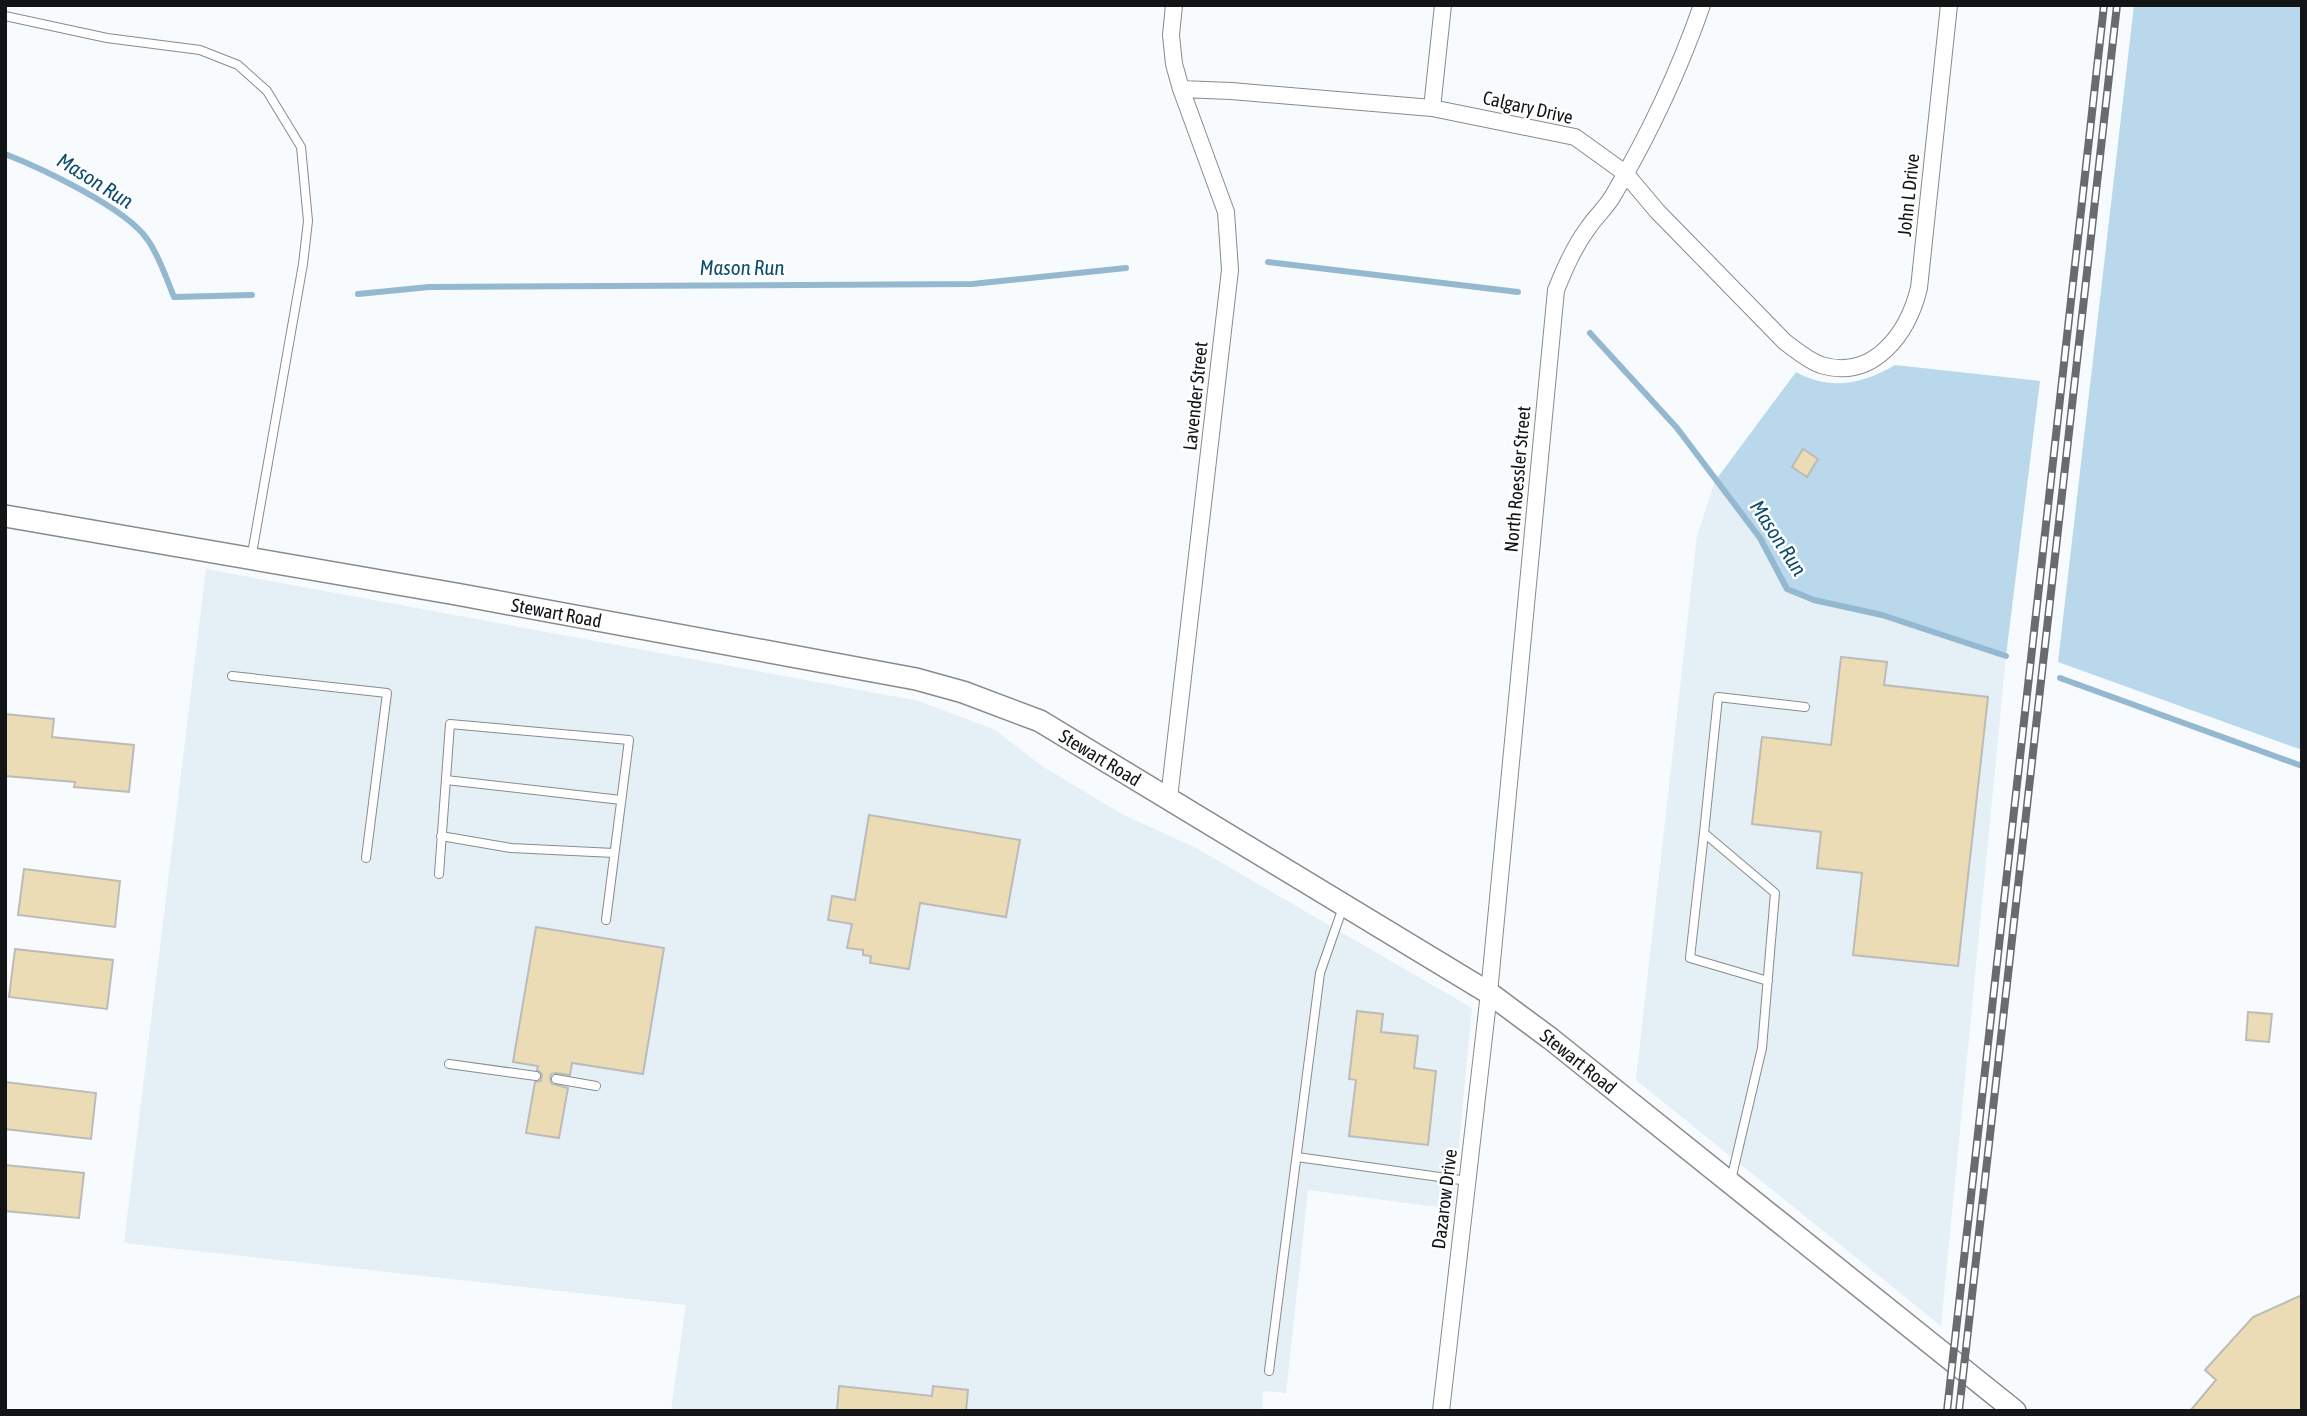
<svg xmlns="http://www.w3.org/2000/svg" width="2307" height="1416" viewBox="0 0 2307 1416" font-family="'Asap Condensed',sans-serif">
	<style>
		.built { fill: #e4eff6 }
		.green { fill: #bad8eb }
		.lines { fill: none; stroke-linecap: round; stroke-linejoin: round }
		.stream { stroke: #94b8d0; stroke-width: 6 }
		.building { fill: #ebdcb6; stroke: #bcbbb7; stroke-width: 2 }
		.service-casing { stroke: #878b8d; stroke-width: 10 }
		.minor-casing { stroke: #878b8d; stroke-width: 18 }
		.tertiary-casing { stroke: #878b8d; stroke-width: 24 }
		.service { stroke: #fff; stroke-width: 8 }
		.minor { stroke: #fff; stroke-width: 16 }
		.tertiary { stroke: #fff; stroke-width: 21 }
		.rail-casing { stroke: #696c6e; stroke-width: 8 }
		.rail { stroke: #fff; stroke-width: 5; stroke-dasharray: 16; stroke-linecap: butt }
		.labels { text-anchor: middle; stroke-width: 5; stroke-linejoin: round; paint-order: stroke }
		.street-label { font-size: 19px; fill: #121415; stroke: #fff }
		.water-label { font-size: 21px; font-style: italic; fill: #0d4d6f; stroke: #fff }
	</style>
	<rect width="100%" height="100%" fill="#f7fbfe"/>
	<!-- built -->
	<path class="built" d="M1715,481L1760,538L1787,589L1814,600L1882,615L2006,656L1941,1326L1636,1080L1697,536Z
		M206,569L919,701L995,730L1042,766L1120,813L1196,848L1472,1008L1453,1209L1308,1190L1286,1393L1263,1391L1262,1411H671L686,1305L124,1243Z"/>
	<!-- green -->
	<path class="green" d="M2134,5H2302V750L2058,662Z
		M1895,365L2040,381L2006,656L1882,615L1814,600L1787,589L1760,538L1715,481L1796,372C1830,391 1863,384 1895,365Z"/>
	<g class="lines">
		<!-- stream -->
		<path class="stream" d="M5,154C41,168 126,208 147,239C159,255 166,278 174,297L252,295
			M1268,262L1518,292
			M358,294L429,287L972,284L1126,268
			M1590,333L1677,428L1760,538L1787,589L1814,600L1882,615L2006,656
			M2060,678L2302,766"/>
	</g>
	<!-- building -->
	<path class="building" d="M1803,449L1818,459L1807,477L1792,467Z
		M1841,657L1887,662L1884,685L1988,697L1958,966L1853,955L1862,873L1817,868L1821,832L1752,824L1762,737L1831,745Z
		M5,714L54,719L52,737L134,745L129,792L74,787L75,782L5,776Z
		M869,815L1020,840L1006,917L920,903L909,969L870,963L871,956L863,955V950L847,948L852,924L828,920L832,896L855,900Z
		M24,869L120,881L115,927L18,915Z
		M536,927L664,948L643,1074L572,1063L570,1075L556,1073L551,1074L550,1079L552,1084L568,1088L559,1138L526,1133L535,1082L541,1081L542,1074L537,1070L538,1066L513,1062Z
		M15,949L113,960L107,1009L9,997Z
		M1357,1011L1383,1014L1381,1032L1418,1036L1414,1068L1436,1071L1428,1145L1349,1136L1356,1080L1349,1079Z
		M2248,1012L2272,1014L2269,1042L2246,1040Z
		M5,1082L96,1093L91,1139L5,1129Z
		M5,1165L84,1173L79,1218L5,1211Z
		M2302,1295V1411H2190L2216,1380L2205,1370L2253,1317Z
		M839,1386L932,1396L933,1386L968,1390L966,1411H837Z"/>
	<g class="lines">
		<defs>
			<path id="service" d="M5,16L107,38L200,50L238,65L267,91L301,147L308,221L303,264L251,559
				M232,676L387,693L366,858
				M446,780L621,800
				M1704,833L1690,958L1768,981
				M441,836L511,848L614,853
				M439,874L450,724L629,740L606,920
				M449,1064L536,1076
				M556,1079L596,1086
				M1297,1157L1468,1181
				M1731,1180L1762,1048L1775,893L1704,833L1718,697L1805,707
				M1269,1371L1320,973L1343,907"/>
			<path id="minor" d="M1181,89L1231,91L1432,108L1575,137L1625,173L1657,211L1785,342C1796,350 1807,360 1821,365C1874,381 1908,333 1919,288L1949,5
				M1432,108L1443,5
				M1169,798L1230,270L1226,212L1181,89L1174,64L1171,35L1174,5
				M1441,1411L1489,993L1556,290C1565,268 1574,247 1588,228C1596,216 1607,207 1614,194C1651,131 1678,74 1702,5"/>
			<g id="tertiary">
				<path id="s1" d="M5,516L456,594L916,679L963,692L1040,721L1489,993L1551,1039L2015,1411"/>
			</g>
		</defs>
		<!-- service casing -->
		<use href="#service" class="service-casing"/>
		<!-- minor casing -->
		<use href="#minor" class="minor-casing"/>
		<!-- tertiary casing -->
		<use href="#tertiary" class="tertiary-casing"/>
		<!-- service -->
		<use href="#service" class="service"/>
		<!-- minor -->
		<use href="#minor" class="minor"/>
		<!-- tertiary -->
		<use href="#tertiary" class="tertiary"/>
		<defs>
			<path id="rail" d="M1947,1411L2104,5
				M1959,1411L2117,5"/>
		</defs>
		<!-- rail casing -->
		<use href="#rail" class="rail-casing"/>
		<!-- rail -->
		<use href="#rail" class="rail"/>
	</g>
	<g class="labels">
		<!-- street labels -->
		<g class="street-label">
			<text transform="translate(1528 107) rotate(13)" y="7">Calgary Drive</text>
			<text transform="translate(1908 195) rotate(-84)" y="7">John L Drive</text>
			<text transform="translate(1195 396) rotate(-84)" y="7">Lavender Street</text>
			<text transform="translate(1517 479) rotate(-85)" y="7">North Roessler Street</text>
			<text dy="7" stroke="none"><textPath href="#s1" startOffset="560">Stewart Road</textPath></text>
			<text dy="7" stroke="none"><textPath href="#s1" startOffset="1127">Stewart Road</textPath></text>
			<text dy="7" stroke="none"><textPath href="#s1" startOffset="1694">Stewart Road</textPath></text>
			<text transform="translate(1444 1199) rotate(-83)" y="7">Dazarow Drive</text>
		</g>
		<!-- water labels -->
		<g class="water-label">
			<text transform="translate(95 181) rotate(32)" y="7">Mason Run</text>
			<text x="742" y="275">Mason Run</text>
			<text transform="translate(1778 538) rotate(57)" y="7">Mason Run</text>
		</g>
	</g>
	<!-- border -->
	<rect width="2307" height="1416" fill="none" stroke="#121415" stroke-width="14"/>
</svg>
